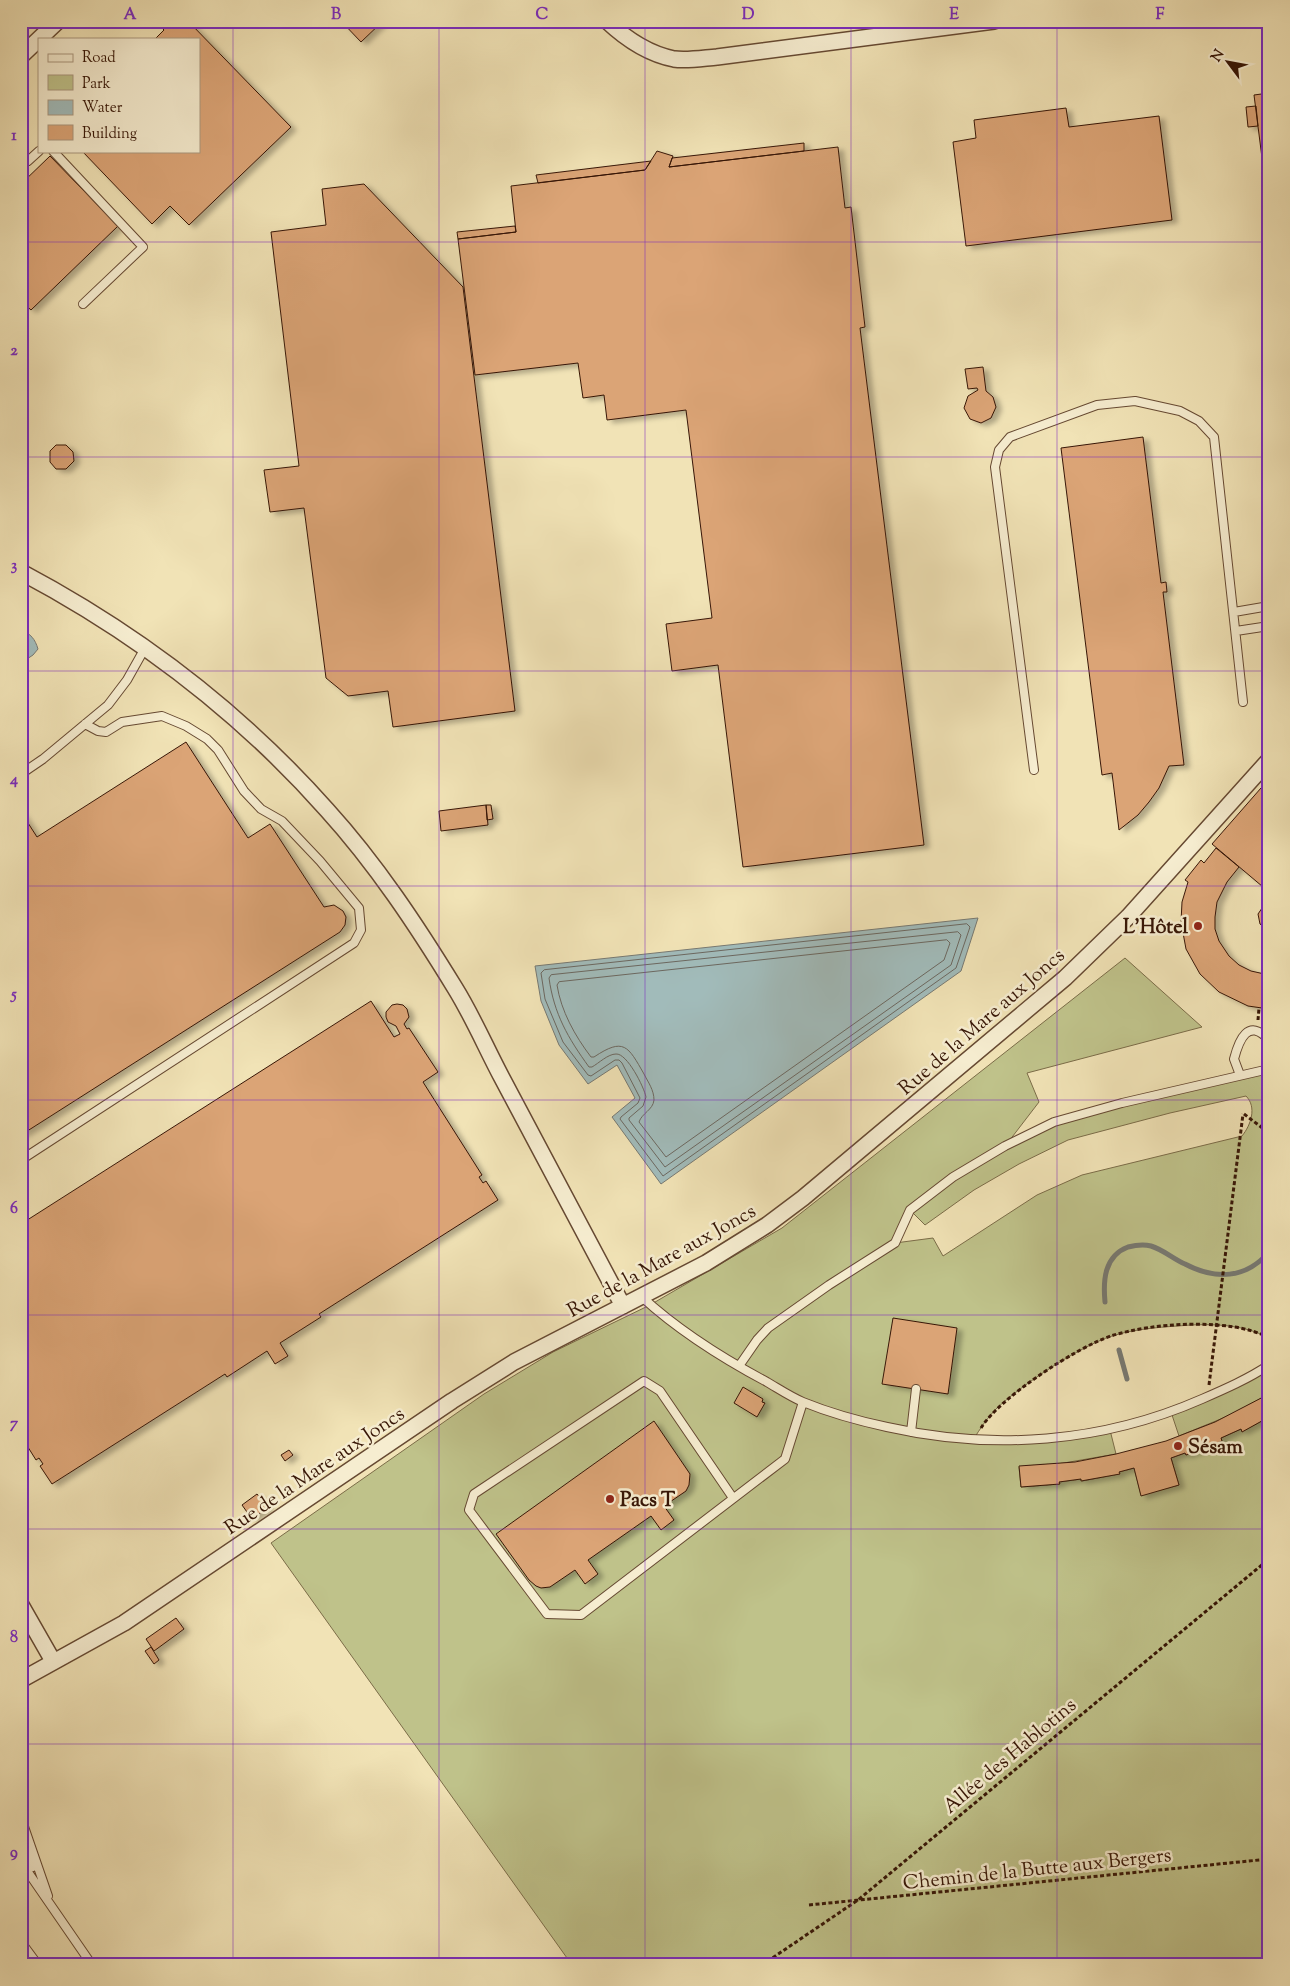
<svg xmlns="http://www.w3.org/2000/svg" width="1290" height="1986" viewBox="0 0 1290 1986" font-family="'Sorts Mill Goudy',serif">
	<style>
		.green { fill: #bfc28a; stroke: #7b6c48; fill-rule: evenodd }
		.water { fill: #a1bbba; stroke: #777972 }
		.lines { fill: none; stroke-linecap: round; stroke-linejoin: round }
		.shore { stroke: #6c6860; stroke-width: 1 }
		.stream { stroke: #777972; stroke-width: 5 }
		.building { fill: #dba476; stroke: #371606; filter: url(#shadow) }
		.service-casing { stroke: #664932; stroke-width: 10 }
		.minor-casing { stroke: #664932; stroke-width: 18 }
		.path { stroke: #371606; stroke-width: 3; stroke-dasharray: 4 2.5; stroke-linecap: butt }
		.service { stroke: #f6edd0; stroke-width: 8 }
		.minor { stroke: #f6edd0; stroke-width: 15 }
		.grid { fill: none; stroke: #7b2cbf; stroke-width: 1; stroke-opacity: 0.55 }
		.poi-dot { fill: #8f2418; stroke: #f6edd0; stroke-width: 2 }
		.labels { text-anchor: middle; stroke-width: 5; stroke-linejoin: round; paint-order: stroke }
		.poi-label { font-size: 20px; font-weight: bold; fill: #371606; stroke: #f6edd0; text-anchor: start }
		.street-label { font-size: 20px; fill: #371606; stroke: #f6edd0 }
		.neatline { fill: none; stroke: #7b2cbf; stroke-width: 2 }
		.grid-label { font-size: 16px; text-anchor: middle; font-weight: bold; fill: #7b2cbf }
	</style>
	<defs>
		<filter id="shadow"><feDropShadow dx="5.5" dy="3" stdDeviation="2.5" flood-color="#0004"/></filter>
	</defs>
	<rect width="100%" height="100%" fill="#f1e3b6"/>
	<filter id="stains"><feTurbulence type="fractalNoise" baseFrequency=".004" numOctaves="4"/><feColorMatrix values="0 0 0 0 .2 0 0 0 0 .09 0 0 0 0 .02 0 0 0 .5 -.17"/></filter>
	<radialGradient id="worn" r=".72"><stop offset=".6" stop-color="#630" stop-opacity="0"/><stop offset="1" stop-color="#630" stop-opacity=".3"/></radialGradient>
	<!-- green -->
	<path class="green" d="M1125,958L1202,1027L1027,1073L1039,1102L1006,1145L1054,1122L1269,1069V1338C1245,1325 1217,1324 1191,1325C1165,1327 1137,1328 1112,1336C1080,1346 1020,1386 996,1409C987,1418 980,1429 973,1440L1012,1441L1110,1430L1116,1454L1058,1464L1019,1467L1021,1487L1059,1484V1482L1081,1479L1082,1481L1119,1474V1472L1134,1468L1141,1495L1179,1485L1171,1458L1185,1453L1186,1455L1222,1441L1221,1438L1241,1429L1243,1431L1269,1417V1965H572L271,1543L484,1394L553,1352L650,1305L782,1228ZM1246,1096C1257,1107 1251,1125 1242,1136L1082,1175L1037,1195L943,1256L933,1238L895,1243L911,1211L925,1225L974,1190L1019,1164L1068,1140L1170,1113Z
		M1269,1365V1398L1267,1395L1233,1414L1179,1436L1171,1412Z"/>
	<!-- water -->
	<path class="water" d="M21,630C31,634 35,639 38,649L33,655L21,663Z
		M978,918L961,971L661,1184L612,1117L635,1098L617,1065L588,1084L559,1045L541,1001L535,966Z"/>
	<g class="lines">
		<!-- shore -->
		<path class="shore" d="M967,924L970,927L956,968L663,1176L620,1119L621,1117L638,1103L640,1098L622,1063L619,1060H615L591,1076L588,1075L563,1042L545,999L541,973L544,970Z
			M958,932L961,935L951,965L665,1167L629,1120V1118L643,1106L646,1097C644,1087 627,1053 616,1054C608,1054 599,1063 592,1067H589C568,1038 554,1014 549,978L551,975Z
			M947,940L950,943L944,960L666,1157L639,1122C642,1113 653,1110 654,1100C654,1090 648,1082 644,1074C628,1046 624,1037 594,1057H591C575,1036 561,1011 557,985L559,982Z"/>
		<!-- stream -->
		<path class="stream" d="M1105,1302C1103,1281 1104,1256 1128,1247C1136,1245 1143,1244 1151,1246C1164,1250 1173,1259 1185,1264C1215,1280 1246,1279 1269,1252
			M1119,1350L1127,1379"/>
	</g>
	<!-- building -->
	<path class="building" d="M167,21H188L291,127L189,225L170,206L152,224L82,151H199V39H155L164,30L161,27Z
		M341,21H383L361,42Z
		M1269,93V213L1254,95Z
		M1256,106L1258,126L1248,127L1246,107Z
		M1066,108L1069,127L1159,116L1172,220L966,246L953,142L976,138L974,120Z
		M804,143V151L669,167L672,158Z
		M838,147L845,208L851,207L865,327L860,328L924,845L743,867L718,665L672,671L666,624L712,618L686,410L607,420L604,395L583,398L578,363L475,375L458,239L516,232L511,186L645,170L657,151L673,156L669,167Z
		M50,156L118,226L31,310L21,301V184Z
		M651,161L645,170L538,183L536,175Z
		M364,184L463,287L515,711L393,727L388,691L348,696L326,678L304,508L270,512L264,470L299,466L271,232L326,225L322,189Z
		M515,226L516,232L458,239L457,232Z
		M983,367L986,391L993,397L996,407L991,418L981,423L970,419L964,408L968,396L978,390L977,388L968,389L965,369Z
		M1143,437L1161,583L1166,582L1167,592H1163L1184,765L1169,766L1159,788L1149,802L1138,815L1119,830L1112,773L1102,775L1061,448Z
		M56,445H66L73,452L74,461L66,469H56L50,462V451Z
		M186,742L248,838L270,824L324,907L334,905L343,911L346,917L345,925L340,932L21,1135V812L37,837Z
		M1261,788L1269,795V892L1212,844Z
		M486,805L488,825L441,831L439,811Z
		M486,805H491L493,819L487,820Z
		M1216,848L1239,867L1227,882L1217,902L1215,917V929L1219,941L1229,956L1239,965L1251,971L1269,975V1009L1248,1006L1219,992L1200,974L1186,949L1181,922L1182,902L1188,882L1185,880L1201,860L1204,863Z
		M1269,898V931L1260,924L1258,914Z
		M371,1001L394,1037L400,1034L396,1026L388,1022L386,1017V1012L392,1005L397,1004L403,1005L407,1009L409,1017L404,1024L407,1029L409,1028L438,1072L423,1082L482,1175L479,1177L483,1183L486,1181L498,1200L319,1314L321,1317L280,1343L288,1356L275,1364L267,1351L227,1377L225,1374L52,1484L40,1466L43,1464L39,1458L36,1460L21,1436V1224Z
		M893,1318L957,1328L948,1394L882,1384Z
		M743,1387L763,1399L762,1402L765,1403L757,1417L734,1403Z
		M1267,1395L1269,1417L1242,1432L1241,1429L1221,1438L1222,1441L1186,1455L1185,1453L1171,1458L1179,1485L1141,1496L1134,1468L1119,1472L1120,1474L1081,1481V1479L1059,1482L1060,1484L1021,1487L1019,1466L1075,1462L1116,1454L1166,1441L1215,1422Z
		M654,1421L690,1474L689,1485L686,1491L664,1506L674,1520L661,1530L651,1516L588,1560L598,1574L585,1584L575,1570L550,1587L541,1588L536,1586L529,1580L496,1534Z
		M289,1450L293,1455L285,1461L281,1455Z
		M257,1494L268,1507L252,1519L242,1505Z
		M176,1618L184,1629L154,1651L146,1639Z
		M151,1647L159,1660L154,1664L145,1651Z"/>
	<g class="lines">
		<defs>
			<path id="service" d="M53,151L143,247L83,304
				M21,155L28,161L39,151
				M1234,612L1269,606
				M1236,631L1269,626
				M1034,770L995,467L999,450L1010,437L1097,405L1135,401L1180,411L1199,421L1214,437L1243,702
				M21,774L43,759L108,705L127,680L145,648
				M1240,1075L1234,1059C1239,1040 1248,1017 1269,1040
				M21,1160L354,943L361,930L359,908L320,861L282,821L261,809L244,791L218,750L207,739L186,726L162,716L122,722L106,732L98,731L85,724
				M642,1297C679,1331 722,1358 767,1382C779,1389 791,1397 803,1402C830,1413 859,1421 887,1427C993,1451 1102,1443 1202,1399C1225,1389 1248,1379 1269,1365
				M739,1366L757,1340L768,1328L829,1285L895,1243L910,1210L953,1177L1005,1146L1054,1122L1122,1103L1269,1069
				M911,1432L916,1389
				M733,1498L660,1391L644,1381L474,1494L469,1510L547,1614L581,1615L785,1459L803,1402
				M21,1818L48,1896
				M21,1842L33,1867
				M21,1862L92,1965
				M21,1942L38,1965"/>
			<path id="minor" d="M607,21C625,38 649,54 674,59C687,61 704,58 717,57L994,21
				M39,39L58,21
				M21,56L39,39
				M21,572C136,633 241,713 327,810C376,864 417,926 455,988C473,1017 486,1048 502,1078C543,1154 583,1230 623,1306
				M21,1605L53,1661
				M21,1680L124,1623L452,1401L514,1362L706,1263L767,1225L803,1198L1065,978L1128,917L1269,760"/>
		</defs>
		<!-- service casing -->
		<use href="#service" class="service-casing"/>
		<!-- minor casing -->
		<use href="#minor" class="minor-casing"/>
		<!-- path -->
		<path class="path" d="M1258,1020L1259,1008
			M1244,1114L1269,1133
			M1209,1385L1243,1114
			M981,1428C999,1398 1077,1347 1111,1336C1150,1323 1232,1317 1269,1338
			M809,1905L1269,1859
			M762,1965L858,1900L1269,1559"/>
		<!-- service -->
		<use href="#service" class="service"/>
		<!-- minor -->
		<use href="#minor" class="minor"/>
	</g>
	<!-- grid -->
	<path class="grid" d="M233,21V1965M439,21V1965M645,21V1965M851,21V1965M1057,21V1965M21,242H1269M21,457H1269M21,671H1269M21,886H1269M21,1100H1269M21,1315H1269M21,1529H1269M21,1744H1269"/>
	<!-- markers -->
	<g class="poi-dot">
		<circle cx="1198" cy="926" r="5"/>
		<circle cx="1178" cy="1446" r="5"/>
		<circle cx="610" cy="1499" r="5"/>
	</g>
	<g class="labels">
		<!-- poi labels -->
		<g class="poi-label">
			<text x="1188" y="933" text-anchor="end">L'Hôtel</text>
			<text x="1188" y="1453">Sésam</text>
			<text x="620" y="1506">Pacs T</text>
		</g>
		<!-- street labels -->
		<g class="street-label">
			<text transform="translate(981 1021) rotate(-41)" y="7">Rue de la Mare aux Joncs</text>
			<text transform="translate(661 1260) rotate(-29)" y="7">Rue de la Mare aux Joncs</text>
			<text transform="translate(314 1470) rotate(-34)" y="7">Rue de la Mare aux Joncs</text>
			<text transform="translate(1009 1755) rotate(-40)" y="7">Allée des Hablotins</text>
			<text transform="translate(1037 1868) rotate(-6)" y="7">Chemin de la Butte aux Bergers</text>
		</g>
	</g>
	<!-- margin -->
	<rect width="1290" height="1986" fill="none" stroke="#f1e3b6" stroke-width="55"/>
	<!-- legend -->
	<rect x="38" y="38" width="162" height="115" fill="#f6edd0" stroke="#aa977f"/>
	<rect x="48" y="54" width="25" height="8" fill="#f6edd0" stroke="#aa977f"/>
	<text x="82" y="62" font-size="15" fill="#371606">Road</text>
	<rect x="48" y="75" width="25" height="15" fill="#bfc28a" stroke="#aa977f"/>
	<text x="82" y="88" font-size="15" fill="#371606">Park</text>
	<rect x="48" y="100" width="25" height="15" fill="#a1bbba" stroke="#aa977f"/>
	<text x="82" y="112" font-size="15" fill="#371606">Water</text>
	<rect x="48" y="125" width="25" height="15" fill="#dba476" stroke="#aa977f"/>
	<text x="82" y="138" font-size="15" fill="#371606">Building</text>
	<!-- north arrow -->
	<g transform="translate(1228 62) rotate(302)" stroke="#f6edd0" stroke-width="4" paint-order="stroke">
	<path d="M0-4L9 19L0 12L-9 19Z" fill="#371606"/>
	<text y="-8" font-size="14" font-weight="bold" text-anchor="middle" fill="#371606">N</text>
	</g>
	<rect x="28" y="28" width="1234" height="1930" class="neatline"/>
	<g class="grid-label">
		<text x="130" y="19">A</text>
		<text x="336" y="19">B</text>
		<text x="542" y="19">C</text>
		<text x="748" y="19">D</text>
		<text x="954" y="19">E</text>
		<text x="1160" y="19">F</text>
		<text x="14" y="140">1</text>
		<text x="14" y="355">2</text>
		<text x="14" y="570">3</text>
		<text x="14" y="784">4</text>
		<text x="14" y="999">5</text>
		<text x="14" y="1213">6</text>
		<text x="14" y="1428">7</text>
		<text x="14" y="1642">8</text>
		<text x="14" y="1857">9</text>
	</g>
	<rect width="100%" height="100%" filter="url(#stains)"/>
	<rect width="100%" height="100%" fill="url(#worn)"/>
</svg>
